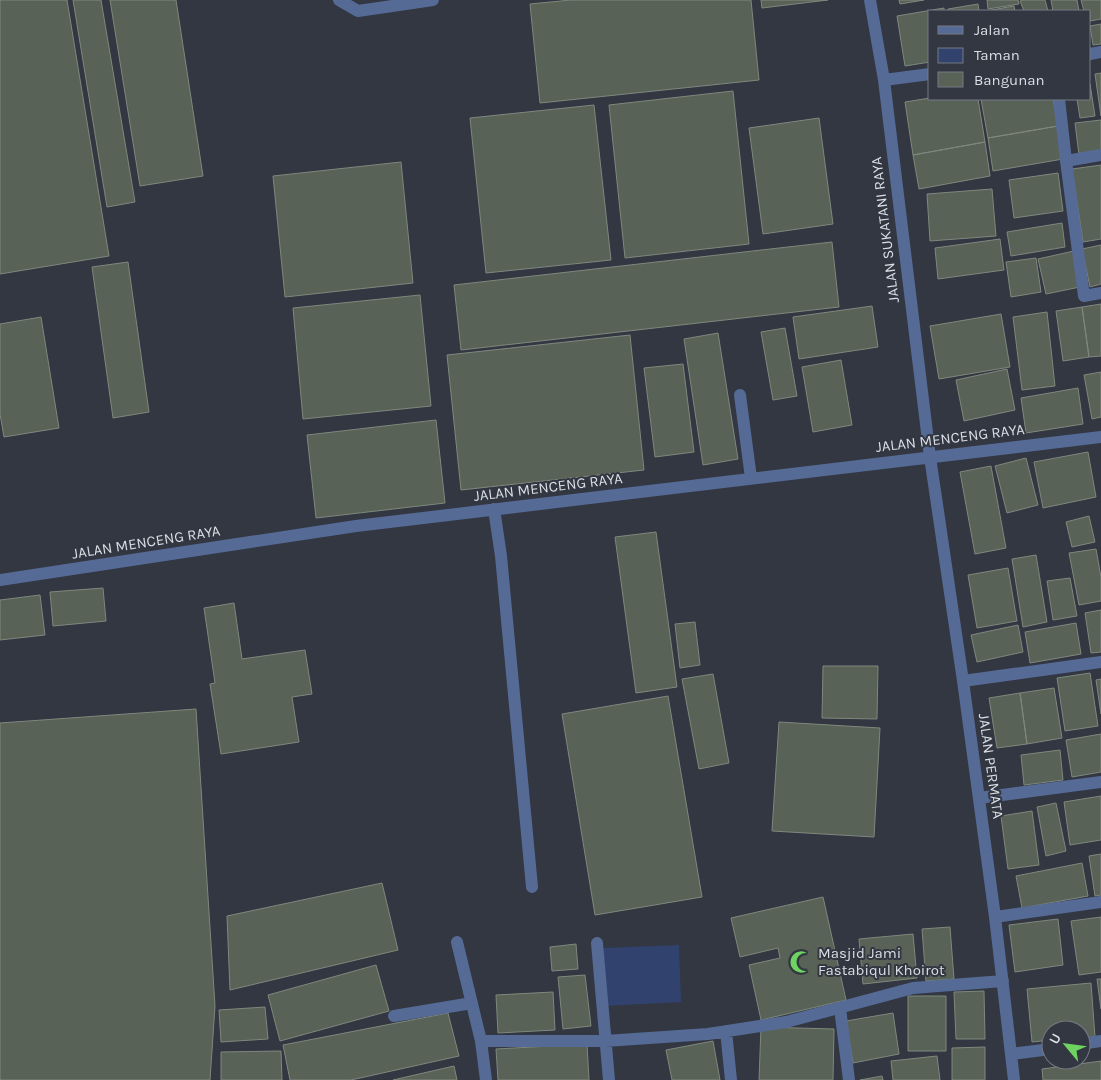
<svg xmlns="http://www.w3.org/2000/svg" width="1101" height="1080" viewBox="0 0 1101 1080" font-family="Karla,sans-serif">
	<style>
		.green { fill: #30426d }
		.building { fill: #596257; stroke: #7f887d }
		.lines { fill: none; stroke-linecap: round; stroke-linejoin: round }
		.minor { stroke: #566a96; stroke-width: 12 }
		.labels { text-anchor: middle; stroke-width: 4; stroke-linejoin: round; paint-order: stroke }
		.street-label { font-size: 15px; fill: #dadee5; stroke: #323742 }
		.poi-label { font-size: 15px; fill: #dadee5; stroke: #323742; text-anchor: start }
	</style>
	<rect width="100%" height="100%" fill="#323742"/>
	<!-- green -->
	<path class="green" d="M679,945L681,1002L605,1006L603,948Z"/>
	<!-- building -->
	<path class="building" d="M0,0H67L109,256L0,274Z
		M73,0H101L135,202L107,207Z
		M110,0H176L203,176L140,186Z
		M571,0H751L759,80L540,103L530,4Z
		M761,0H828L762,8Z
		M899,0H924L900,4Z
		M987,0H1018L1019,4L988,9Z
		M1023,0H1045L1048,11H1024L1020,1Z
		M1051,0H1077L1079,11H1053Z
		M1081,0H1101V19L1090,21V11H1084Z
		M978,4L979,11H948V9Z
		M1014,6L1015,11H986Z
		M944,8V11H930V62L905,66L897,16Z
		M1101,24V44L1093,45L1090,26Z
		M1101,73V116L1095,74Z
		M1090,84L1095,116L1080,118L1077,99H1090Z
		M733,91L749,244L625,258L609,105Z
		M930,98L978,99L985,142L913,155L905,102Z
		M981,99H1053L1058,126L988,138Z
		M594,105L611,260L486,273L470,118Z
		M819,118L833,224L763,234L749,128Z
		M1101,120V153L1079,155L1075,123Z
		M1058,126L1063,159L993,171L988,138Z
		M985,142L990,176L919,189L913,155Z
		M401,162L413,283L285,297L273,176Z
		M1101,165V239L1083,242L1072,169Z
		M1058,173L1063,211L1014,218L1009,180Z
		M992,189L996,236L930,241L927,194Z
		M1062,223L1065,247L1011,256L1007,232Z
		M1000,239L1004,270L938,279L935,248Z
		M832,242L839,307L461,350L454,285Z
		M1101,245V284L1090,287L1082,249Z
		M1074,251L1080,287L1046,294L1038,259Z
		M1036,258L1041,292L1011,297L1006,262Z
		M128,262L149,412L113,418L92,267Z
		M420,295L431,406L303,419L293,308Z
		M1101,304V356L1089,357L1082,307Z
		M872,306L878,347L799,359L793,317Z
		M1082,307L1089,357L1063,361L1056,311Z
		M1047,312L1055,386L1022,390L1013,317Z
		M1001,314L1010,367L939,379L930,326Z
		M41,317L59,428L4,437L0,414V324Z
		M785,328L797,396L773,400L761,332Z
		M718,333L738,459L703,465L684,339Z
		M630,335L644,470L461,490L447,355Z
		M841,360L852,425L813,432L802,367Z
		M683,364L694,452L655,457L644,368Z
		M1007,369L1015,410L964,421L956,380Z
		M1101,372V417L1092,419L1084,375Z
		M1078,388L1083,424L1026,433L1021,398Z
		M436,420L445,503L316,518L307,435Z
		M1088,452L1096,497L1043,508L1034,462Z
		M1026,458L1038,505L1007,513L995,466Z
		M991,466L1006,548L975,554L960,472Z
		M1089,516L1095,542L1072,547L1066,522Z
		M656,532L677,687L636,693L615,537Z
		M1096,549L1101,577V601L1079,605L1069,553Z
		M1036,555L1047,622L1023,627L1012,559Z
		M1008,568L1017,621L977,628L968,575Z
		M1070,578L1077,616L1053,620L1047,581Z
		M103,588L106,621L53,626L50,592Z
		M40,595L45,635L0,640V600Z
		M234,603L242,659L305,650L312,694L292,697L299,742L221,754L210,684L215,683L204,608Z
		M1101,610V652L1091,653L1085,613Z
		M695,622L700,665L680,668L675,624Z
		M1076,623L1081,654L1030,663L1025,632Z
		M1018,625L1023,652L977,662L971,635Z
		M823,666H878L877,719L822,718Z
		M1090,673L1098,726L1065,731L1057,678Z
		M713,674L729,763L699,769L682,679Z
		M1101,679V714L1096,680Z
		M1054,688L1062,738L1027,744L1020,693Z
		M1020,693L1027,744L997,748L989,698Z
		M668,696L702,897L595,915L562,714Z
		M196,709L215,1006L210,1080H0V723Z
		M779,722L880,728L874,837L772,831Z
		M1101,734V772L1072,777L1066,740Z
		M1060,750L1063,780L1024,785L1021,755Z
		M1101,796V840L1070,845L1064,802Z
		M1056,803L1066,851L1046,856L1037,807Z
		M1032,811L1039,865L1008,869L1001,816Z
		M1101,854V895L1095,896L1089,856Z
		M1082,863L1088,896L1022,908L1016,876Z
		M382,883L398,950L230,990L227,916Z
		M823,897L846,1000L761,1020L749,965L780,958L778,948L740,957L731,918Z
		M1101,917V972L1079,975L1071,921Z
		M1058,919L1063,965L1015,972L1009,925Z
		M950,927L954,979L926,981L922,929Z
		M913,934L917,978L863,984L859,939Z
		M576,944L578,969L552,971L550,947Z
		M376,965L389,1011L280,1041L268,995Z
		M585,975L591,1026L563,1029L558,977Z
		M1097,979H1101V1009Z
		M1091,983L1095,1037L1081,1038V1030H1051V1040L1032,1042L1027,989Z
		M984,991L985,1039H956L954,992Z
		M553,992L555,1030L498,1033L496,995Z
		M908,996H946V1051H908Z
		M265,1007L268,1039L221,1042L219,1010Z
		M448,1013L459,1056L351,1080H290L283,1045Z
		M893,1013L899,1054L853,1063L846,1021Z
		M761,1027L834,1029L833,1080H759Z
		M713,1041L720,1080H672L666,1050Z
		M587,1044L589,1080H498L496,1049Z
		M985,1047V1080H952V1048Z
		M281,1051L282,1080H221V1052Z
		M937,1056L940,1080H893L891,1061Z
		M1101,1061V1080H1043L1042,1069Z
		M454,1066L457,1080H393Z
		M882,1076L883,1080H860Z"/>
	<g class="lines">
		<!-- minor -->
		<path class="minor" d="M339,0L358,11L433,0
			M870,0L884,80L930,457L963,681L995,917L1014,1080
			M1090,54L1101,52
			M884,80L930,74
			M1059,99L1066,161L1101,155
			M1066,161L1084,296L1101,293
			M740,395L751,478
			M494,509L501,556L532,887
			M0,580L356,526L1101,437
			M963,681L1101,662
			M979,798L1101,782
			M995,917L1101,902
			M457,942L481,1041L486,1080
			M597,943L609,1080
			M840,1008L849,1080
			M394,1016L472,1003
			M726,1031L731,1080
			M481,1041H605L708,1034L786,1022L913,988L1003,981
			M1081,1044L1101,1041
			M1011,1054L1051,1049"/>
	</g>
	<!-- icons -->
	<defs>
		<symbol id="mosque-bare" viewBox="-9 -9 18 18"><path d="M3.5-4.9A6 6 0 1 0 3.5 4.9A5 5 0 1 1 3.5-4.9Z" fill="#6fd360" stroke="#323742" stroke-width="2.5" paint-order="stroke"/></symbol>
	</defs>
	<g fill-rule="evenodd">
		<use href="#mosque-bare" x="785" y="946" width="32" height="32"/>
	</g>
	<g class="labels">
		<!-- street labels -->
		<g class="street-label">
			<text transform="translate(885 230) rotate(-97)" y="5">JALAN SUKATANI RAYA</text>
			<text transform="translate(950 438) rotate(-7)" y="5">JALAN MENCENG RAYA</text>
			<text transform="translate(548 487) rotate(-7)" y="5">JALAN MENCENG RAYA</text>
			<text transform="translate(146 542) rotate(-9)" y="5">JALAN MENCENG RAYA</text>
			<text transform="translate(991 766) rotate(82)" y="5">JALAN PERMATA</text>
		</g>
		<!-- poi labels -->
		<g class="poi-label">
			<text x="818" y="958">Masjid Jami<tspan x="818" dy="17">Fastabiqul Khoirot</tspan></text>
		</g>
	</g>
	<!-- legend -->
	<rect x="928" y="10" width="162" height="90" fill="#323742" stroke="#757a83"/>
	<rect x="938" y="26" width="25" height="8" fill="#566a96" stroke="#757a83"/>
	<text x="974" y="35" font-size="15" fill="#dadee5">Jalan</text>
	<rect x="938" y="48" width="25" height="15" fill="#30426d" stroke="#757a83"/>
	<text x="974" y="60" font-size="15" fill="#dadee5">Taman</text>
	<rect x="938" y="72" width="25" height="15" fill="#596257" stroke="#757a83"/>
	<text x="974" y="85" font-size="15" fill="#dadee5">Bangunan</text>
	<!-- north arrow -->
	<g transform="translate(1066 1045) rotate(299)"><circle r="24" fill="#323742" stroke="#757a83"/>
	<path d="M0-4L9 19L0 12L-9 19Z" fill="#6fd360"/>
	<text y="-8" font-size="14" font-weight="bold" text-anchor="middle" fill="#dadee5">U</text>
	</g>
</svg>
